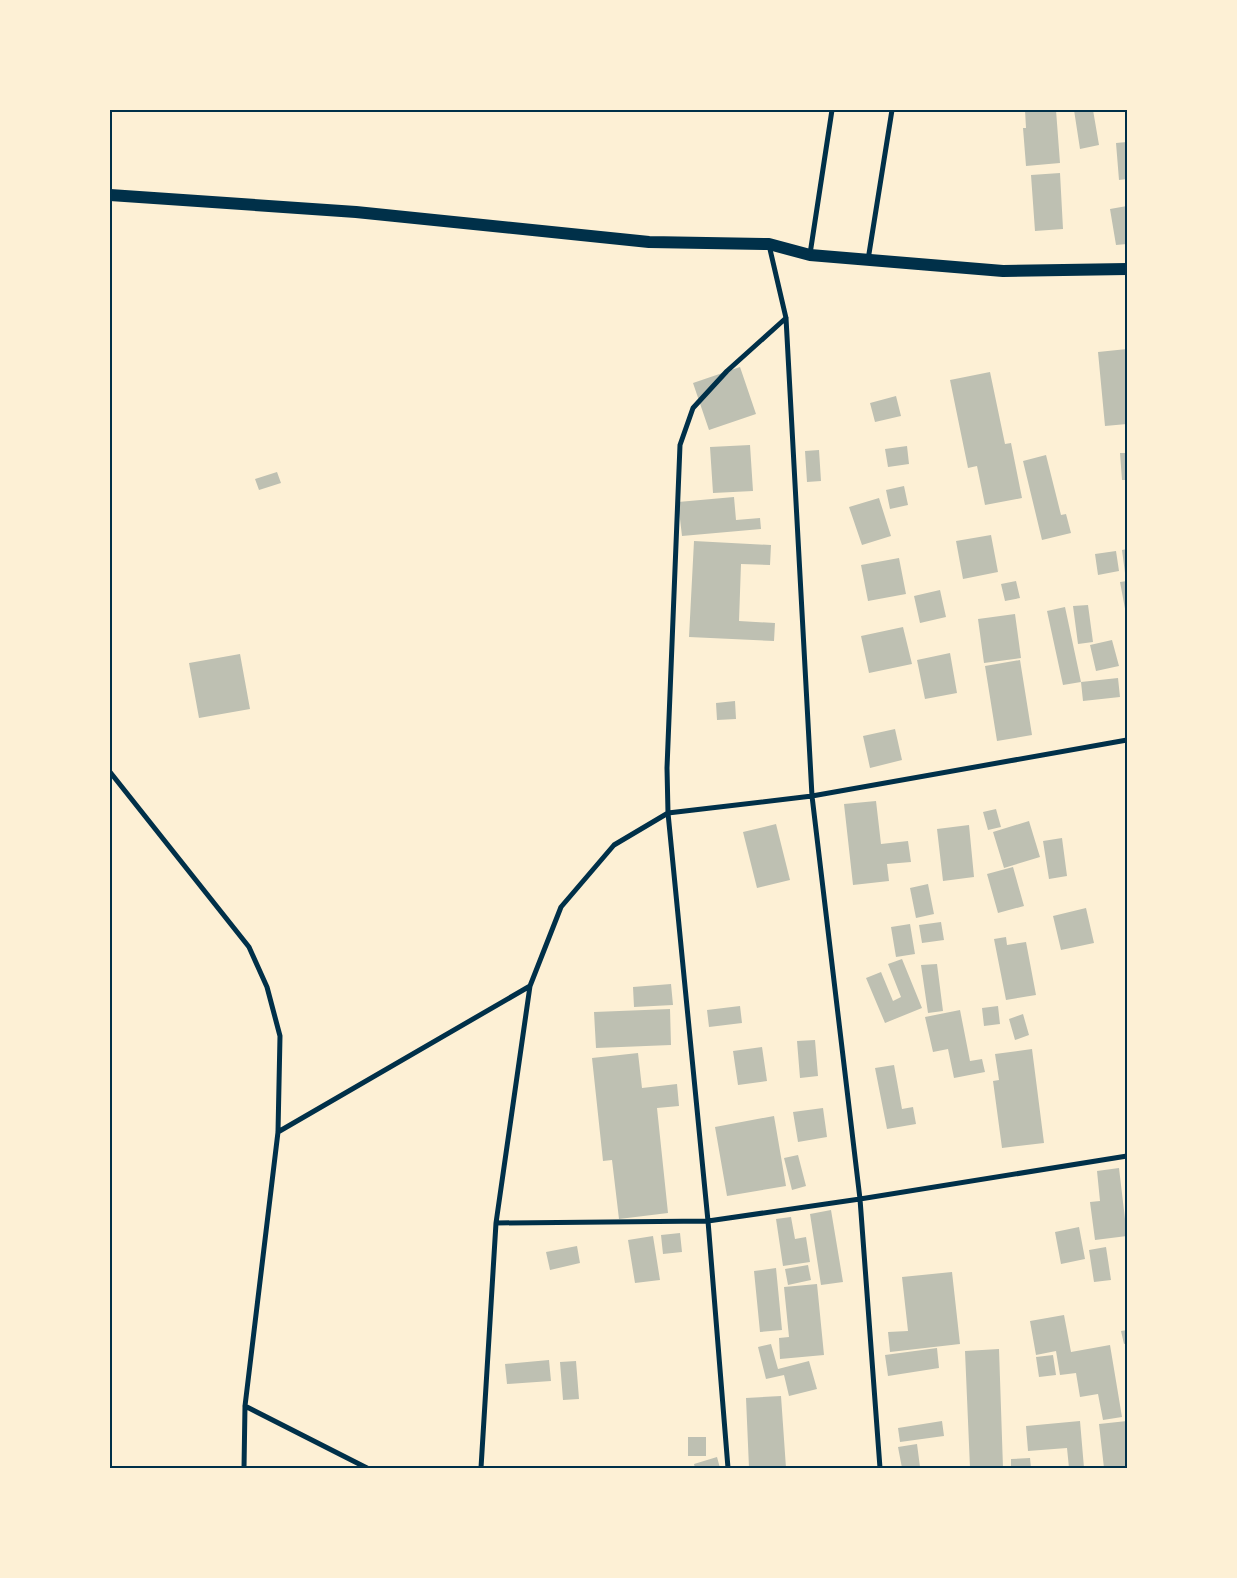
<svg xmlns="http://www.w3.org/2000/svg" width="1237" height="1578" viewBox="0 0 1237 1578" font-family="'Fira Sans',sans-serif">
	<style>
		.building { fill: #bec0b2 }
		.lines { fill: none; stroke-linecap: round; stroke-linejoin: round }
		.minor { stroke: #003049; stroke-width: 5 }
		.primary { stroke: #003049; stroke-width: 12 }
		.neatline { fill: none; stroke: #003049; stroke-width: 2 }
	</style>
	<rect width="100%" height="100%" fill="#fdf0d5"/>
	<!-- building -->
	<path class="building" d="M1025,110H1056L1060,163L1026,166L1023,128H1026Z
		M1074,110H1093L1099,145L1080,149Z
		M1127,142V179L1119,180L1116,143Z
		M1060,173L1063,229L1035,231L1031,175Z
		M1127,206V244L1116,245L1110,209Z
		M1127,349V424L1105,426L1098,352Z
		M740,367L756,414L709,430L693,383Z
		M990,372L1005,444L1011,443L1022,498L985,505L977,466L968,468L950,380Z
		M896,396L901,416L875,422L870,403Z
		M750,445L753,491L713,493L710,447Z
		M907,446L909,464L888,467L885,449Z
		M819,450L821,481L807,482L805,451Z
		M1120,453H1127V480H1122Z
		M1046,455L1061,515L1066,514L1071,533L1042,540L1023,461Z
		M277,472L281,483L259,490L255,479Z
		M904,486L908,505L890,509L886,490Z
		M734,497L736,520L760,518L761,529L682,536L678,502Z
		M879,498L891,536L862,545L849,507Z
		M991,535L998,572L963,579L956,541Z
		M694,541L771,545L770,565L741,564L739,621L775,623L774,641L689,637Z
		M1127,549V573H1125L1122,550Z
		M1116,551L1119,571L1098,575L1095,554Z
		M899,558L906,594L868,601L861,565Z
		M1016,581L1020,598L1005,601L1001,584Z
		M1127,581V614H1126L1120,582Z
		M940,590L946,617L920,623L914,596Z
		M1088,605L1093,642L1078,644L1073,606Z
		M1065,607L1081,682L1063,685L1047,611Z
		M1015,614L1021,658L984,663L978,619Z
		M903,627L912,664L869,673L861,636Z
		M1112,640L1119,666L1096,671L1090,645Z
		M950,653L957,693L925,699L917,660Z
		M240,654L250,709L199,718L189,663Z
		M1020,660L1032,735L997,741L985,666Z
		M1118,678L1120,697L1083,701L1081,682Z
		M735,701L736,719L717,720L716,703Z
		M895,729L902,760L870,768L863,736Z
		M876,801L881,844L908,841L911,862L887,864L889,881L853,885L844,804Z
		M996,809L1001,827L988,830L983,812Z
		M1029,821L1040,857L1004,868L993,832Z
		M776,824L790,880L757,888L743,832Z
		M969,825L974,877L943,881L937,829Z
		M1062,838L1067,876L1049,879L1043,841Z
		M1013,867L1024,906L998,913L987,874Z
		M928,884L934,914L916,918L910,888Z
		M1086,908L1094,943L1061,950L1053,916Z
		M941,922L944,940L922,943L919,925Z
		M910,924L915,954L896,957L891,927Z
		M1006,937L1007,945L1026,942L1036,995L1006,1000L994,939Z
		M902,959L922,1008L885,1023L866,978L881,972L893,1001L901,997L888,964Z
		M937,964L943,1011L928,1013L921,965Z
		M671,984L673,1005L634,1007L633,987Z
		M740,1006L742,1023L709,1027L707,1010Z
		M998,1006L1000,1024L984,1026L982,1008Z
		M670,1009L671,1045L596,1048L594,1012Z
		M960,1010L970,1061L982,1059L985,1072L954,1078L948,1049L933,1052L925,1017Z
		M1023,1014L1029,1035L1015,1040L1009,1019Z
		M815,1040L818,1076L800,1078L797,1041Z
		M762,1047L767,1081L738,1085L733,1051Z
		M1032,1049L1044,1143L1002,1148L993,1081L999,1080L995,1054Z
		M638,1053L642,1088L677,1084L679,1106L657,1108L668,1213L619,1219L612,1160L603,1161L592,1058Z
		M894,1065L902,1109L913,1107L916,1124L887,1129L875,1068Z
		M823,1108L827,1137L798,1142L793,1112Z
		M774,1116L786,1186L727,1196L715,1127Z
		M798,1155L806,1186L792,1190L784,1158Z
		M1119,1168L1127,1236L1095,1240L1090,1202L1100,1201L1097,1171Z
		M831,1210L843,1282L821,1285L810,1214Z
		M791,1217L795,1239L806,1237L810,1262L783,1266L776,1219Z
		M1079,1227L1085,1259L1061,1264L1055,1232Z
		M680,1233L682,1252L663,1254L661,1235Z
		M653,1236L660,1280L635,1283L628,1240Z
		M577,1246L580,1263L550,1270L546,1252Z
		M1106,1247L1111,1280L1094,1282L1089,1250Z
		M808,1265L811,1280L788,1285L785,1269Z
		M776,1268L782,1330L760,1332L754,1271Z
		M952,1272L960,1344L890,1352L888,1332L908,1331L902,1277Z
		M817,1284L824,1355L780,1359L779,1338L789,1337L784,1287Z
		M1064,1315L1071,1352L1110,1345L1122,1417L1103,1420L1098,1394L1080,1397L1076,1373L1060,1375L1056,1351L1036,1355L1030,1321Z
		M1127,1330V1343L1124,1344L1121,1331Z
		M771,1344L778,1369L809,1361L817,1389L789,1396L784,1375L766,1379L758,1347Z
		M937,1348L939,1368L888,1376L885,1355Z
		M999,1349L1003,1468H970L965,1351Z
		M1053,1355L1056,1375L1039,1377L1036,1357Z
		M549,1360L551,1381L507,1384L505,1364Z
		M576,1361L579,1399L563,1400L560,1362Z
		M781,1396L786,1468H749L746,1398Z
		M942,1421L944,1436L900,1442L898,1428Z
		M1080,1421L1084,1468H1069L1067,1448L1028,1451L1026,1426Z
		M1127,1421V1468H1104L1099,1424Z
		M688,1437H706V1456H688Z
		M917,1444L920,1467L902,1468L898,1447Z
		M717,1457L720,1468H695L694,1464Z
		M1030,1458L1031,1468H1011V1459Z"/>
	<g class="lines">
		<!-- minor -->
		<path class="minor" d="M769,245L786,318L812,796L860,1199L880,1468
			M810,254L832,110
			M868,260L892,110
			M110,772L249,947L267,987L280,1036L278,1132L245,1406L244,1468
			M278,1132L530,986
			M496,1223L708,1221L860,1199L1127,1156
			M245,1406L367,1468
			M481,1468L496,1223L530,986L561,907L614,845L668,813L812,796L1127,740
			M728,1468L708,1221L668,813L667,768L680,445L693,408L727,371L786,318"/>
		<!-- primary -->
		<path class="primary" d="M110,195L356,212L649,242L769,244L810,255L1003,271L1127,269"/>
	</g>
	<!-- border -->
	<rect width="1237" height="1578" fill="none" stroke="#fdf0d5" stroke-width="222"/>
	<rect x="111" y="111" width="1015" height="1356" class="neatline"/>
</svg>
